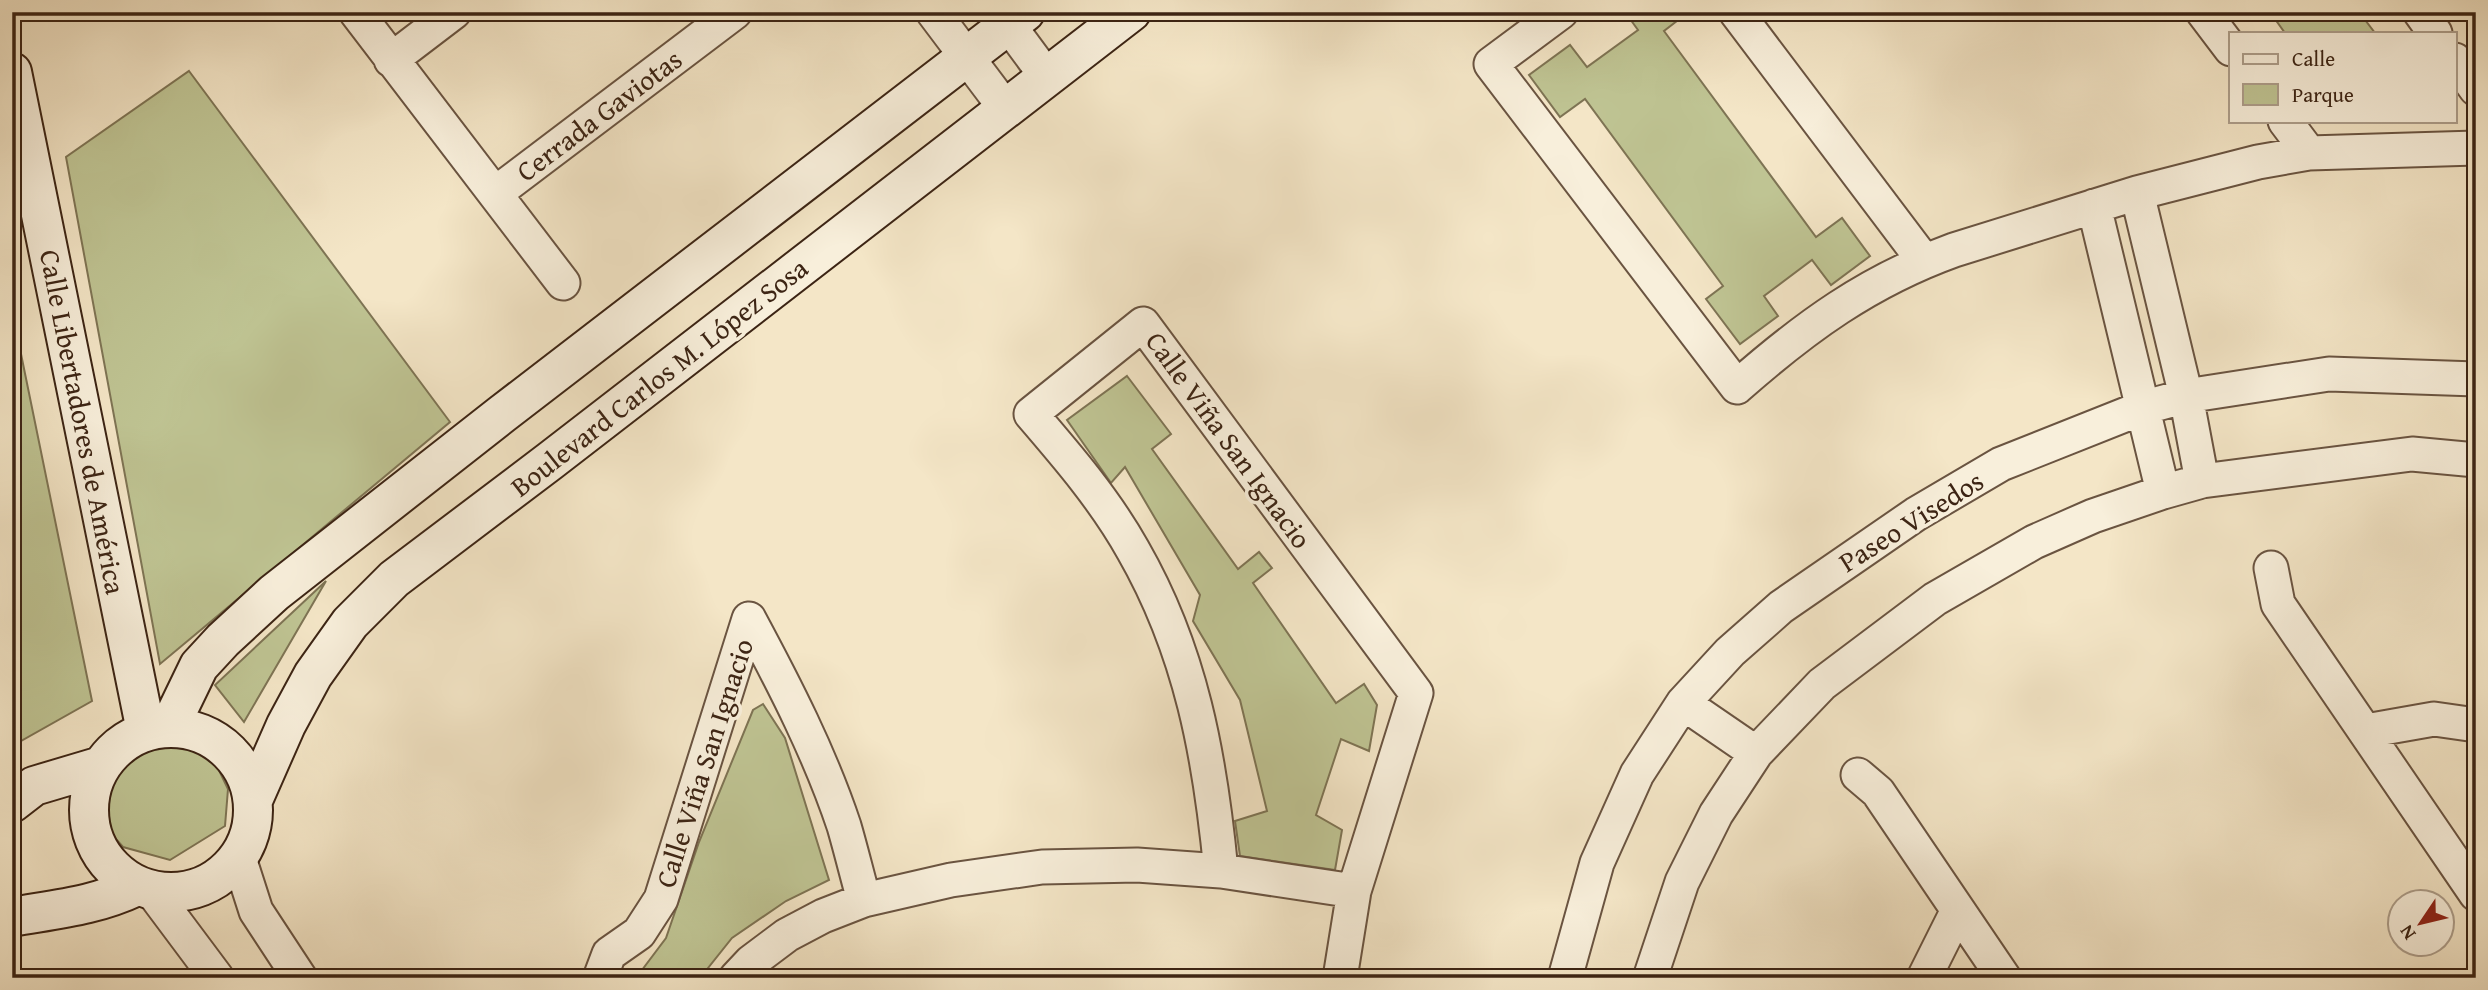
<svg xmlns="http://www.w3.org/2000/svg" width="2488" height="990" viewBox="0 0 2488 990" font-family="'Gentium Book Plus',serif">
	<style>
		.green { fill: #bfc493; stroke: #7e7454; stroke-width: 2 }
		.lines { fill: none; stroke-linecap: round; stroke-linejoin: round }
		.street-casing { stroke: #6a5441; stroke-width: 37 }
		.secondary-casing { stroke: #3c2414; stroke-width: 42 }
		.street { stroke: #f8efdb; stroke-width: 33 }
		.secondary { stroke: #f8efdb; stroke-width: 38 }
		.labels { text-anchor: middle; stroke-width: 7; stroke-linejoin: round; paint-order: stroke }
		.street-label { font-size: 28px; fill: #3c2414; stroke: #f8efdb }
	</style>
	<rect width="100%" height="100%" fill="#f4e6c7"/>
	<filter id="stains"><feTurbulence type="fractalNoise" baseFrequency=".00286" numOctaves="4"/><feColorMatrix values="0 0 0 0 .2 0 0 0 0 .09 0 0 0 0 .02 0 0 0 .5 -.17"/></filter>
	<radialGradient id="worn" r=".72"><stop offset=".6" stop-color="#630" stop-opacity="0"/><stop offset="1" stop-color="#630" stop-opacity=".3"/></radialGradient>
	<!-- green -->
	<path class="green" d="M1625,12H1685L1686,14L1664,31L1816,237L1842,218L1870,256L1831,285L1812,260L1764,296L1778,316L1740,344L1706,299L1723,286L1585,99L1560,117L1529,75L1570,45L1587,67L1638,30Z
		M2270,12H2359L2375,33H2285Z
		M189,71L450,422L160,664L66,157Z
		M12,310L92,701L12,746Z
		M1127,376L1171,434L1152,449L1238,569L1259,552L1272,568L1253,583L1336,703L1364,684L1377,705L1369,751L1341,739L1316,815L1342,830L1335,870L1240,856L1235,821L1267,811L1240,700L1193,621L1200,595L1125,467L1111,483L1067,420Z
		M326,581L244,722L215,685Z
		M763,704L785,738L829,880L786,901L732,938L700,978H636L666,938L699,842L753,710Z
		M156,731L192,733L215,762L228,789L225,826L170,860L123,847L100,821L111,760Z"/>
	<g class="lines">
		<defs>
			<path id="street" d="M356,12L563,283
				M933,12L1006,109
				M999,12L1047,77
				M1561,12L1491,64L1737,387C1805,327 1868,281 1954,250L2137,193L2258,162L2309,153L2476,148
				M1736,12L1924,261
				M2203,12L2231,49
				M2420,12L2435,33
				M391,60L454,12
				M2455,60L2476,89
				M2285,121L2309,153
				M496,193L735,12
				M2137,193L2186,396L2202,481
				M2094,206L2163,492
				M2271,568L2278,604L2476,894
				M749,619C785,686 820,754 844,826C851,850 857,875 864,900
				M1683,703L1756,753
				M2366,731L2434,719L2476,725
				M1858,775L1878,792L2004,978
				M239,858L256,911L300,978
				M1221,871C1210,756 1191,651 1133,550C1105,500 1068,457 1031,414L1143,324L1416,693L1354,891L1340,978
				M152,891L217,978
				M600,978L609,954L639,933L661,899L749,619
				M736,978L751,962L787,935L823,916L864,900L951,880L1042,867L1137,865L1221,871L1354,891
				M1565,978L1597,863L1637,774L1683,703L1730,652L1781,607L1916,514L2001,464L2142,408L2186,396L2329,374L2476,379
				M1650,978L1682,882L1716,814L1756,753L1822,684L1935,599L2034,542L2093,516L2163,492L2202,481L2412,454L2476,460
				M1924,978L1958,910"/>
			<path id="secondary" d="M12,72L146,731
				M89 810a82 82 0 1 1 164 0a82 82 0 1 1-164 0Z
				M169,728L199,666L223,640L274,593L502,414L1025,12
				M253,800L286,725L313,675L350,623L394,579L550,461L1131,12
				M12,803L34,786L101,766
				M12,917C57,909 95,906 137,886"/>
		</defs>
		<!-- street casing -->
		<use href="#street" class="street-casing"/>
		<!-- secondary casing -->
		<use href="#secondary" class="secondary-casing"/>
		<!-- street -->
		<use href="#street" class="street"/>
		<!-- secondary -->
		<use href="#secondary" class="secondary"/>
	</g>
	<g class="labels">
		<!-- street labels -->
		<g class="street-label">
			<text transform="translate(599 115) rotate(-37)" y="10">Cerrada Gaviotas</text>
			<text transform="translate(659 377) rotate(-38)" y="10">Boulevard Carlos M. López Sosa</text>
			<text transform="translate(83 422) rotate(79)" y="10">Calle Libertadores de América</text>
			<text transform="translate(1229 440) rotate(54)" y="10">Calle Viña San Ignacio</text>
			<text transform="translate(1911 521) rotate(-32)" y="10">Paseo Visedos</text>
			<text transform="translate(704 763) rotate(-72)" y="10">Calle Viña San Ignacio</text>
		</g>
	</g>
	<!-- margin -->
	<rect width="2488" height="990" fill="none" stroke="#f4e6c7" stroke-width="42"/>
	<rect x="14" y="14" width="2460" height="962" fill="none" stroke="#3c2414" stroke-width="3.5"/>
	<rect x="21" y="21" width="2446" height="948" fill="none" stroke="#3c2414" stroke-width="2"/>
	<!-- legend -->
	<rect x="2229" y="32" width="228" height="91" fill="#f8efdb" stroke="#ad9e8b" stroke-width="2"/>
	<rect x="2243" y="54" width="35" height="10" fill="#f8efdb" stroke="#ad9e8b" stroke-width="2"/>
	<text x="2292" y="66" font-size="21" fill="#3c2414">Calle</text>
	<rect x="2243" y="84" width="35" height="21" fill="#bfc493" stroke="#ad9e8b" stroke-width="2"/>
	<text x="2292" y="102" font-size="21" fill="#3c2414">Parque</text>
	<!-- north arrow -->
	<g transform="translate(2421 923) rotate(235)"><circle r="33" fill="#f8efdb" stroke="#ad9e8b" stroke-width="2"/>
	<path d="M0-5L12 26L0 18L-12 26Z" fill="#8f2418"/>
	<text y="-10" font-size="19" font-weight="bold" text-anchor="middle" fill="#3c2414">N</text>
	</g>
	<rect width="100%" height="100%" filter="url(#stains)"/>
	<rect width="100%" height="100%" fill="url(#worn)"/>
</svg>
